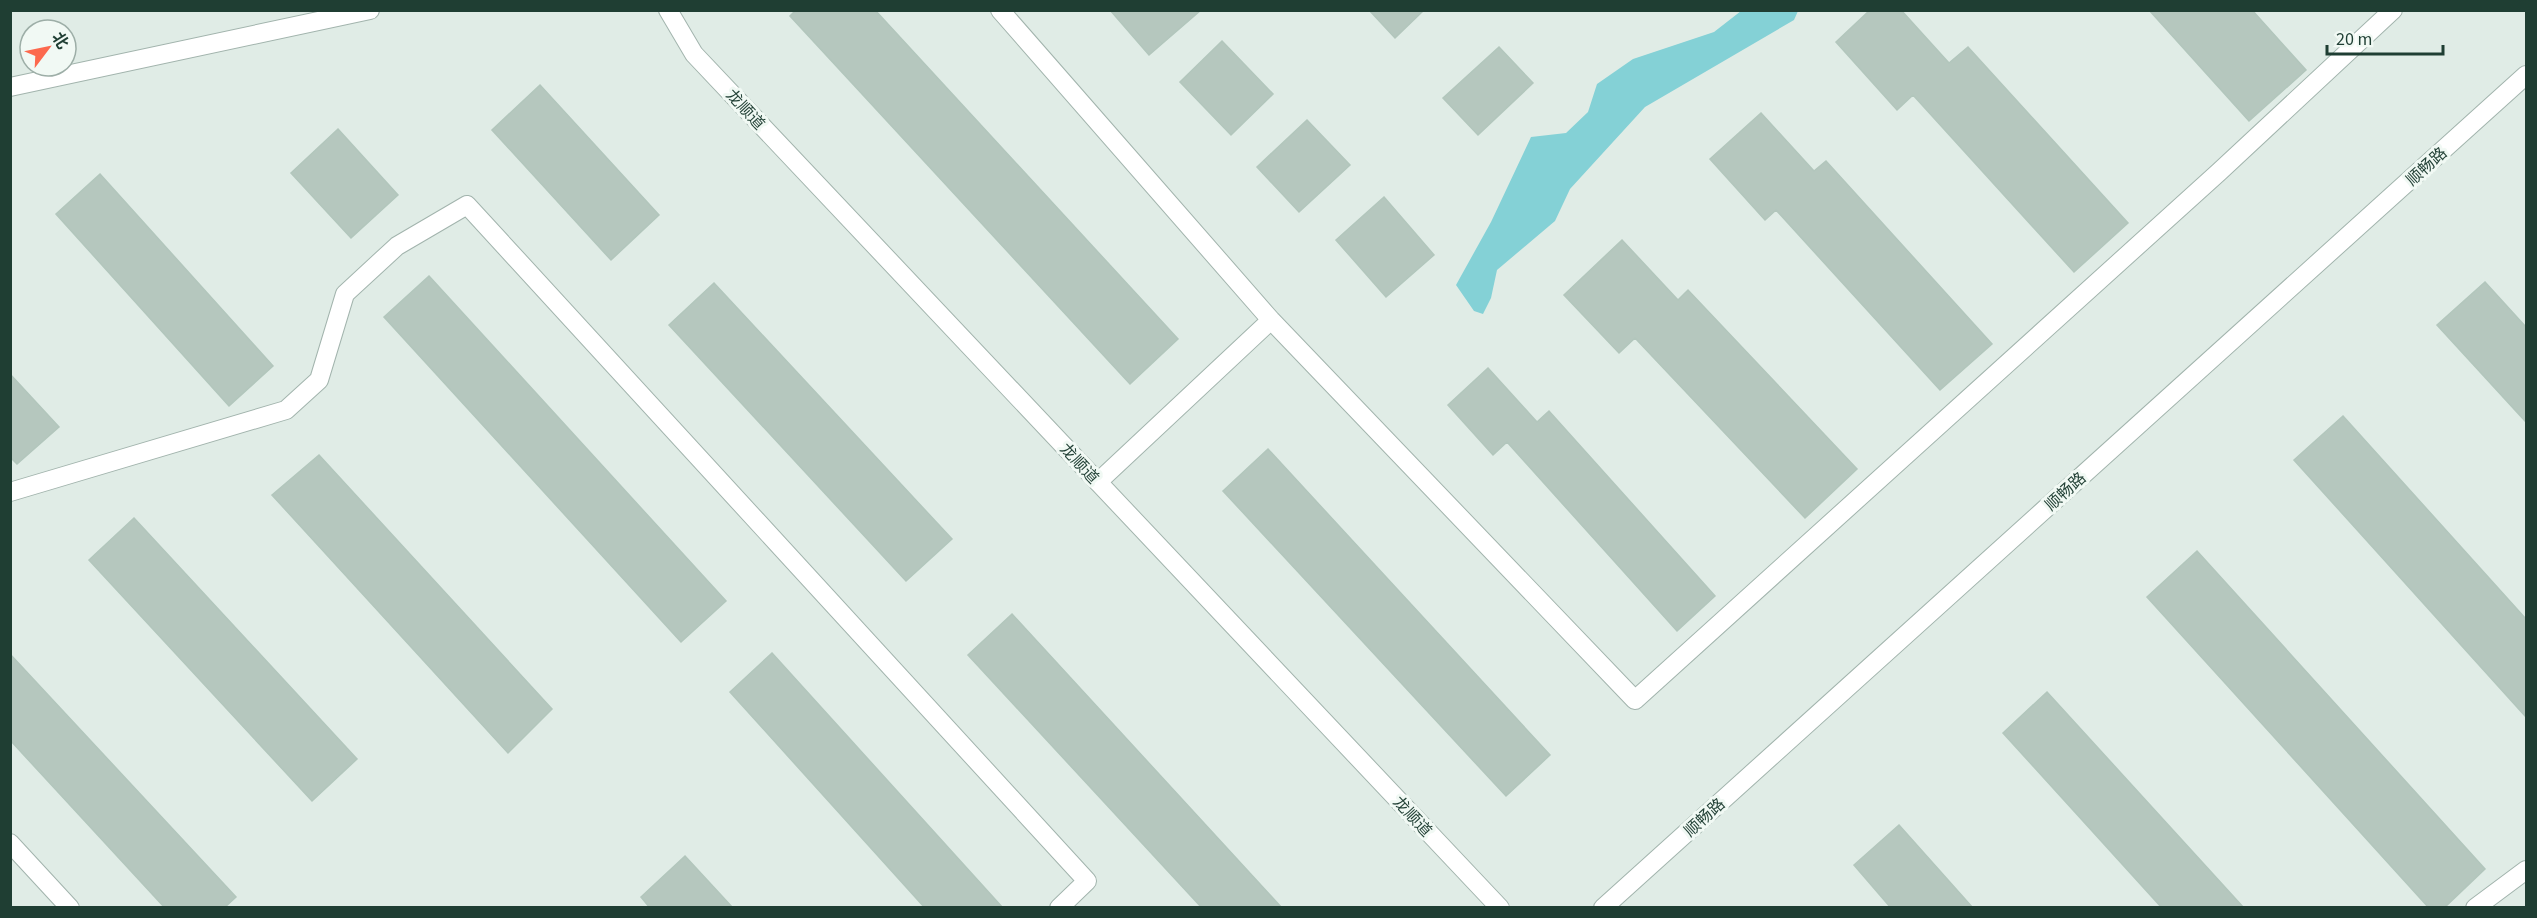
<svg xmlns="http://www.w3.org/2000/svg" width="2537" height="918" viewBox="0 0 2537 918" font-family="'Source Sans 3','Noto Sans SC',sans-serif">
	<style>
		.water { fill: #84d1d6 }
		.building { fill: #b5c7be; stroke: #b2c6bc; stroke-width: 1.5 }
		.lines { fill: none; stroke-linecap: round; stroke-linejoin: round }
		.service-casing { stroke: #a2b4ad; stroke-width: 20 }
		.minor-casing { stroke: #a2b4ad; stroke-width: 20 }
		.tertiary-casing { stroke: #a2b4ad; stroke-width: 20 }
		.service { stroke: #fff; stroke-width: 18 }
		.minor { stroke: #fff; stroke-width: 18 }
		.tertiary { stroke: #fff; stroke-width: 18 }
		.labels { text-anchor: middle; stroke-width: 6; stroke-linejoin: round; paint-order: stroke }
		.street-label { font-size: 16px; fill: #1f3e33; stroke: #f1f9f4 }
	</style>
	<rect width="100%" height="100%" fill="#e0ece6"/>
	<!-- water -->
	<path class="water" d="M1741,11H1798L1794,20L1645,107L1570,189L1555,221L1497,270L1491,298L1483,314L1474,311L1456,285L1491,222L1531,137L1566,133L1588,112L1597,84L1633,59L1714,32Z"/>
	<!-- building -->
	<path class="building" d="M796,10H875L1178,339L1130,384L790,16Z
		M1110,10H1201L1149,55Z
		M1369,10H1424L1395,38Z
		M1870,10H1901L1949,63L1968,47L2128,223L2074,272L1913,95L1897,110L1836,42Z
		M2149,10H2252L2306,70L2249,121Z
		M1222,41L1273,94L1231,135L1180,82Z
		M1499,47L1533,83L1478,135L1443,98Z
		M540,85L659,215L611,260L492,130Z
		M1761,113L1814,171L1826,161L1992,344L1940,390L1776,210L1765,220L1710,159Z
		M1307,120L1350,165L1299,212L1257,167Z
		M338,129L398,195L351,238L291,173Z
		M100,174L273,366L229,406L56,214Z
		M1384,197L1434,255L1386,297L1336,240Z
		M1622,240L1678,300L1688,290L1857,469L1805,518L1635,338L1619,353L1564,295Z
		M429,276L726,601L681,642L384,317Z
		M2485,282L2526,327V422L2437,325Z
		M714,283L952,539L906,581L669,325Z
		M1488,368L1537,422L1549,411L1715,596L1677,631L1507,442L1493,455L1448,405Z
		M10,374L59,427L17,464L10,457Z
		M2343,416L2526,619V717L2294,460Z
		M1268,449L1550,755L1506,796L1223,491Z
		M319,455L552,709L508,753L272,495Z
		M134,518L357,759L312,801L89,560Z
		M2197,551L2485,869L2444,908H2429L2147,597Z
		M1012,614L1282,908H1202L968,655Z
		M772,653L1003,908H925L730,692Z
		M10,654L236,897L224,908H165L10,740Z
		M2047,692L2244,908H2162L2003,733Z
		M1899,825L1973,908H1891L1854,865Z
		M685,856L733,908H650L641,897Z"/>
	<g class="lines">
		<defs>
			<path id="service" d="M1000,10L1271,320L1635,700L2219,172L2393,10
				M1098,482L1271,320
				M10,492L286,410L319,380L345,294L397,246L467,205L1087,881L1059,908
				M10,843L70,908
				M2475,908L2526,870"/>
			<path id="minor" d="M10,87L370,10"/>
			<path id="tertiary" d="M668,10L694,54L1500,908
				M1603,908L2526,75"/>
		</defs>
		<!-- service casing -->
		<use href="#service" class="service-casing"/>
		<!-- minor casing -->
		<use href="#minor" class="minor-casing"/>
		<!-- tertiary casing -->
		<use href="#tertiary" class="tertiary-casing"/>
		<!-- service -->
		<use href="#service" class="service"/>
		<!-- minor -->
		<use href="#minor" class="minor"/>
		<!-- tertiary -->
		<use href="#tertiary" class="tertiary"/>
	</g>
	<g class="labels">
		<!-- street labels -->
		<g class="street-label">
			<text transform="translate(746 109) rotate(47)" y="6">龙顺道</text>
			<text transform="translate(2426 166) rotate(-42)" y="6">顺畅路</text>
			<text transform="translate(1080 463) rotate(47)" y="6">龙顺道</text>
			<text transform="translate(2065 491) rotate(-42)" y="6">顺畅路</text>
			<text transform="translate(1413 816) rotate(47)" y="6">龙顺道</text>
			<text transform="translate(1704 817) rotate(-42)" y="6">顺畅路</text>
		</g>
	</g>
	<!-- border -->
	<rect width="2537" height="918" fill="none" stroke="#1f3e33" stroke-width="24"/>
	<!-- north arrow -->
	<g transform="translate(48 48) rotate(58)"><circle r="28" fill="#f1f9f4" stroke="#9daea7" stroke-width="1.5"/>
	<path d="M0-4.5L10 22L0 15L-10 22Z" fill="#fc694e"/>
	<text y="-9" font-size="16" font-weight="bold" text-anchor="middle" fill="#1f3e33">北</text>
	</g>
	<!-- scale -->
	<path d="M2327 45v9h116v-9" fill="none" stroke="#1f3e33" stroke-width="3"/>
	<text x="2336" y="45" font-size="18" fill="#1f3e33" stroke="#f1f9f4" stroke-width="4.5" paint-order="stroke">20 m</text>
</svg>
